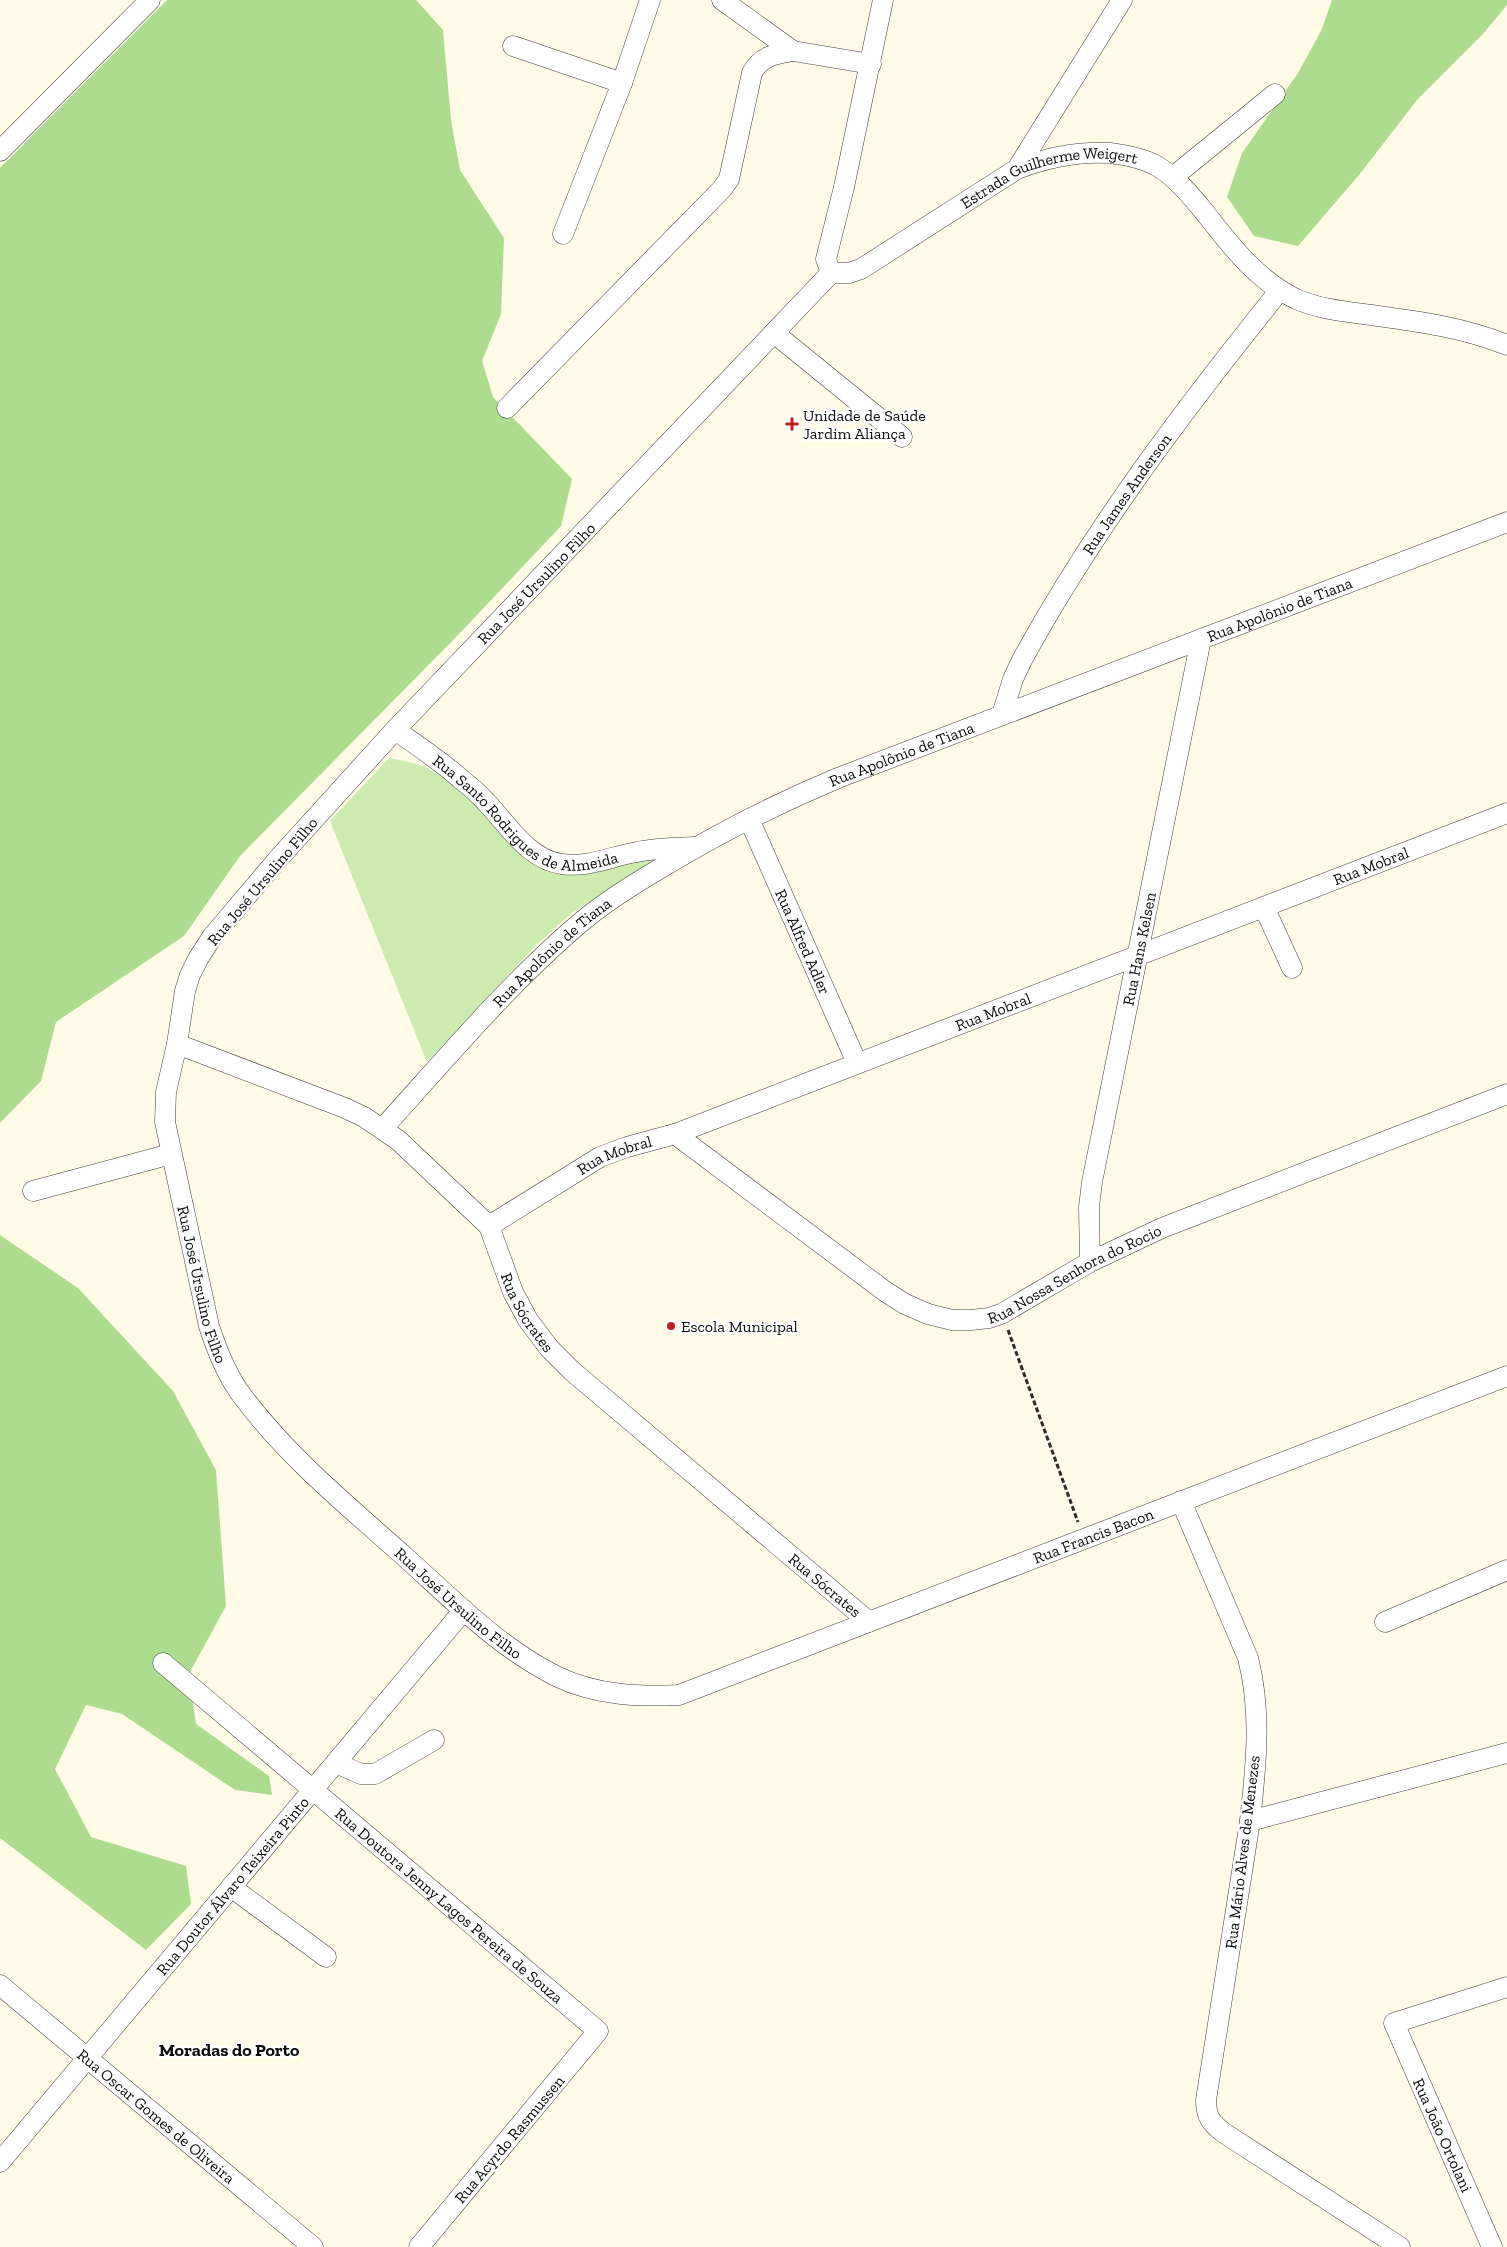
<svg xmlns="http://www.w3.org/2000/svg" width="1507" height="2247" viewBox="0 0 1507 2247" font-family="'Zilla Slab',serif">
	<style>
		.green { fill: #cbebaf }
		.forest { fill: #addc8e }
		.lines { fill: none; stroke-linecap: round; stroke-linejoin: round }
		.minor-casing { stroke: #3d3d3d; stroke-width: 21 }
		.path { stroke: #2c2c2c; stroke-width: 3; stroke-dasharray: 5 2.5; stroke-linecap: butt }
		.minor { stroke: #fff; stroke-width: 20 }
		.poi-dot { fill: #c11c1c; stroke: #fff; stroke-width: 2 }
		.labels { text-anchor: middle; stroke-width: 5; stroke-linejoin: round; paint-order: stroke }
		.street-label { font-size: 16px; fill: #0a0a0a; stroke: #fff }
		.poi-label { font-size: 16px; fill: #0a0a0a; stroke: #fff; text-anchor: start }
		.neighbourhood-label { font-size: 18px; font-weight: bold; fill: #0a0a0a; stroke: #fff }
	</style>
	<rect width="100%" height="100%" fill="#fffbe7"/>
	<!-- green -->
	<path class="green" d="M389,758C403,761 420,763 433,771C448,780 462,792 475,805C501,831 519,867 558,874C592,880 623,862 656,859L572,913L539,942L427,1062L330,821Z"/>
	<!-- forest -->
	<path class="forest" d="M167,0H416L443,30L451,120L460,170L504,238L501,314L482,361L493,397L572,479L561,526L460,633L240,856L184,936L56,1022L41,1081L0,1123V168Z
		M1332,0H1507V5L1483,34L1417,100L1359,175L1298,246L1254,236L1227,197L1242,153L1298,73L1321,31Z
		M0,1235L78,1288L173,1391L216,1470L226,1606L189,1674L196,1724L269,1776L272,1795L235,1790L122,1714L86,1705L55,1769L91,1837L186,1866L191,1904L146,1950L0,1838Z"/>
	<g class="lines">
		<defs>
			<g id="minor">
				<path d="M722,0L793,51L871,64"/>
				<path d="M513,46L622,83"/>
				<path d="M0,151L150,0"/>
				<path d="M1017,169L1122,0"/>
				<path d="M1173,177L1275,94"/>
				<path d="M563,234L622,83L650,0"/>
				<path id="s1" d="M831,273L395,730L278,859L212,937L198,959L190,975L185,991L177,1044L166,1092L165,1122L209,1326C217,1351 227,1376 243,1397C289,1458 348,1506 404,1556C452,1599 499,1648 558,1677C596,1695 638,1697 679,1695L1507,1376"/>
				<path id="s2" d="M831,273H849L861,269L1017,169C1048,157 1077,151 1110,153C1126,155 1143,158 1157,166C1177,178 1191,196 1206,214C1231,246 1258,281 1296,299C1321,310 1351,312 1378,316C1422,322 1465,328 1507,345"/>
				<path d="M831,273L826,259L844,187L883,0"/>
				<path d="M774,333L902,437"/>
				<path d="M507,408L722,189L729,179L752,73C761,56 775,54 793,51"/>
				<path id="s3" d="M1002,715L1013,679L1022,660C1094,528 1186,407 1280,290"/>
				<path id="s4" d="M395,730C418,746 441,761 462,780C471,787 480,795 487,803C509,826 529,860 562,864C588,868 612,856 637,852C656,848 675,848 694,847"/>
				<path id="s5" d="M749,819L857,1063"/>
				<path d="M1264,907L1292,968"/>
				<path id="s6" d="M177,1044L345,1108L364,1117L398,1140L489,1226L513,1292L528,1320L549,1348L572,1371L869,1622"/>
				<path id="s7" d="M383,1128C444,1061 504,989 573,929C601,904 634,884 666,865C721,832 778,803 838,778L1507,522"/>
				<path id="s8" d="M675,1134L886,1292L905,1304L928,1314L952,1320H971L989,1318L1001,1314L1090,1262L1162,1228L1507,1094"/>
				<path d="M33,1191L171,1154"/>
				<path id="s9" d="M489,1226L600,1157L627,1147L675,1134L1507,813"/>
				<path id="s10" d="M1090,1262L1089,1207L1092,1182L1201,639"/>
				<path d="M1181,1501L1248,1658C1262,1712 1256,1767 1250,1821L1206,2100C1206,2117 1211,2123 1224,2133L1400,2247"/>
				<path d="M1385,1622L1507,1570"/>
				<path id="s11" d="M163,1663L598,2031L419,2247"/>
				<path d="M336,1763L361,1774H375L434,1740"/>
				<path d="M1250,1821L1507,1753"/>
				<path d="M231,1887L326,1957"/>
				<path id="s12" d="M0,1985L313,2247"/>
				<path id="s13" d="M0,2162L464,1610"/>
				<path d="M1492,2247L1394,2023L1507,1987"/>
			</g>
		</defs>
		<!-- minor casing -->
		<use href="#minor" class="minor-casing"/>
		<!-- path -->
		<path class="path" d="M1008,1330L1078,1522"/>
		<!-- minor -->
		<use href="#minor" class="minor"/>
	</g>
	<!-- markers -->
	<g class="poi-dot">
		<path d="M789.5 416.5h5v5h5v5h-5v5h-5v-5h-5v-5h5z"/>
		<circle cx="671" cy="1326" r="5"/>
	</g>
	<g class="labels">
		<!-- street labels -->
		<g class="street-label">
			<text dy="6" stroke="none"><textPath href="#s2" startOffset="245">Estrada Guilherme Weigert</textPath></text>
			<text dy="6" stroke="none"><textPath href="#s3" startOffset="255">Rua James Anderson</textPath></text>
			<text transform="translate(536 583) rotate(-46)" y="6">Rua José Ursulino Filho</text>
			<text dy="6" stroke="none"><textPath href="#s7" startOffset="1054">Rua Apolônio de Tiana</textPath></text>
			<text dy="6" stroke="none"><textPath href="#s7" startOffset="649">Rua Apolônio de Tiana</textPath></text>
			<text dy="6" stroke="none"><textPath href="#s4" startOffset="161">Rua Santo Rodrigues de Almeida</textPath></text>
			<text dy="6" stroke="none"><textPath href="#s9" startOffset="955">Rua Mobral</textPath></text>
			<text transform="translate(262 881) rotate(-50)" y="6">Rua José Ursulino Filho</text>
			<text dy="6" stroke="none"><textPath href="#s5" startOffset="134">Rua Alfred Adler</textPath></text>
			<text dy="6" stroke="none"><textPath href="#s10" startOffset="318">Rua Hans Kelsen</textPath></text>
			<text dy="6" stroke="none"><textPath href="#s7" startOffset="244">Rua Apolônio de Tiana</textPath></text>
			<text dy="6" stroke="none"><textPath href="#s9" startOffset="550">Rua Mobral</textPath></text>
			<text dy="6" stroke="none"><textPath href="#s9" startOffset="145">Rua Mobral</textPath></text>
			<text dy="6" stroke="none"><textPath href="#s8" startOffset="469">Rua Nossa Senhora do Rocio</textPath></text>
			<text dy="6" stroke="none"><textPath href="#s1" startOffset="1268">Rua José Ursulino Filho</textPath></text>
			<text dy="6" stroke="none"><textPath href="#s6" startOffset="462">Rua Sócrates</textPath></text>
			<text dy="6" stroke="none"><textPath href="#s1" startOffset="2380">Rua Francis Bacon</textPath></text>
			<text dy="6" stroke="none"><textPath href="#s6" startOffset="868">Rua Sócrates</textPath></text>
			<text dy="6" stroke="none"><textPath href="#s1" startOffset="1688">Rua José Ursulino Filho</textPath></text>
			<text transform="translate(1242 1852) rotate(-83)" y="6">Rua Mário Alves de Menezes</text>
			<text dy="6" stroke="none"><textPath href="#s13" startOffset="361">Rua Doutor Álvaro Teixeira Pinto</textPath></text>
			<text dy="6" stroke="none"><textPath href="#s11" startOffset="375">Rua Doutora Jenny Lagos Pereira de Souza</textPath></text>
			<text dy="6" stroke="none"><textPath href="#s12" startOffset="204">Rua Oscar Gomes de Oliveira</textPath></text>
			<text transform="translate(1443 2135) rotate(66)" y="6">Rua João Ortolani</text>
			<text transform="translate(509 2139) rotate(-50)" y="6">Rua Acyrdo Rasmussen</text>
		</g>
		<!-- poi labels -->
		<g class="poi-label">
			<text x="803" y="421">Unidade de Saúde<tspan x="803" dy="18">Jardim Aliança</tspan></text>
			<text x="681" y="1332">Escola Municipal</text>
		</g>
		<!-- neighbourhood labels -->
		<g class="neighbourhood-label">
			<text x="229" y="2056">Moradas do Porto</text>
		</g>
	</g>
</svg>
